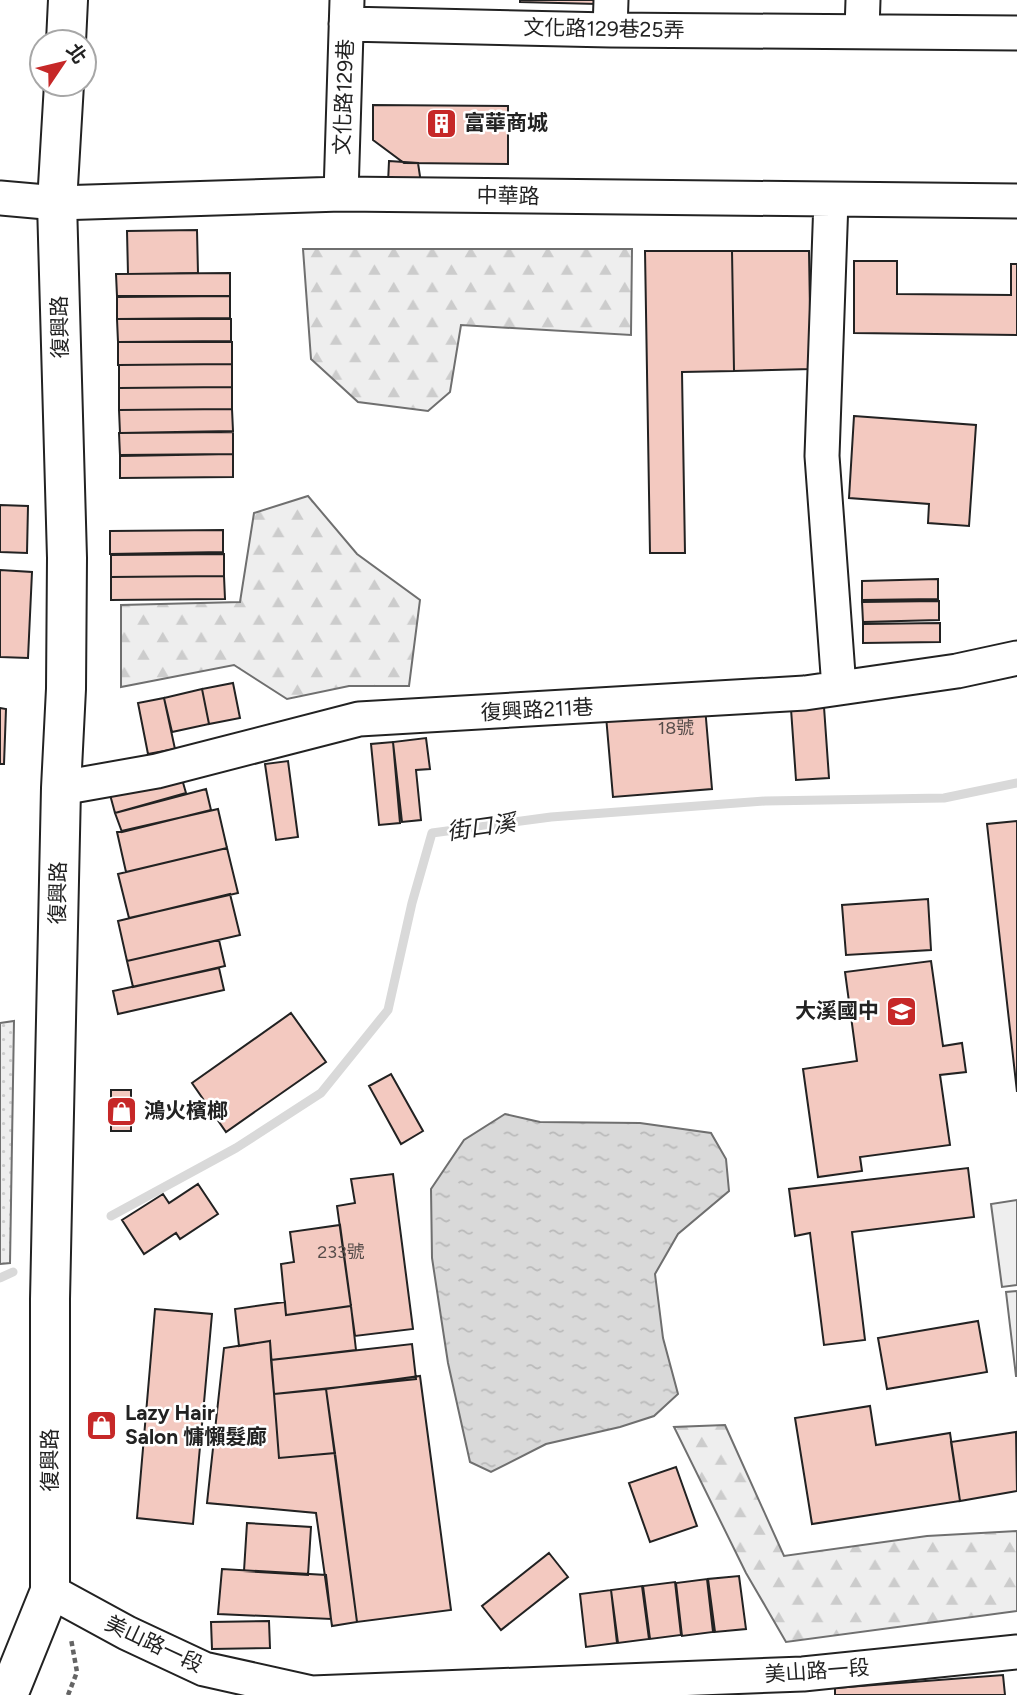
<svg xmlns="http://www.w3.org/2000/svg" width="1017" height="1695" viewBox="0 0 1017 1695" font-family="Figtree,'Noto Sans TC',sans-serif">
	<style>
		.grass { fill: url(#grass-dots); stroke: #6f6f6f; stroke-width: 2 }
		.forest { fill: url(#forest-firs); stroke: #6f6f6f; stroke-width: 2 }
		.park { fill: #eee; stroke: #6f6f6f; stroke-width: 2 }
		.water { fill: url(#water-ripples); stroke: #6f6f6f; stroke-width: 2 }
		.lines { fill: none; stroke-linecap: round; stroke-linejoin: round }
		.stream { stroke: #d9d9d9; stroke-width: 9 }
		.building { fill: #f3c9c0; stroke: #222; stroke-width: 2 }
		.minor-casing { stroke: #222; stroke-width: 37 }
		.major-casing { stroke: #222; stroke-width: 42 }
		.path { stroke: #646464; stroke-width: 4.5; stroke-dasharray: 5 3.5; stroke-linecap: butt }
		.minor { stroke: #fff; stroke-width: 33 }
		.major { stroke: #fff; stroke-width: 38 }
		.labels { text-anchor: middle; stroke-width: 5; stroke-linejoin: round; paint-order: stroke }
		.number-label { font-size: 18px; fill: #564c4a }
		.street-label { font-size: 21px; fill: #222; stroke: #fff }
		.poi-label { font-size: 21px; font-weight: bold; fill: #222; stroke: #fff; text-anchor: start }
		.water-label { font-size: 23px; font-style: italic; fill: #222; stroke: #fff }
	</style>
	<defs>
		<pattern id="grass-dots" width="8" height="8" patternUnits="userSpaceOnUse" patternTransform="scale(1.75)"><rect width="8" height="8" fill="#eee"/><path d="M2 2h.1M6 6h.1" fill="none" stroke="#ccc" stroke-width="1.8" stroke-linecap="round"/></pattern>
		<pattern id="forest-firs" width="22" height="20" patternUnits="userSpaceOnUse" patternTransform="scale(1.75)"><rect width="22" height="20" fill="#eee"/><path d="M5 1l3.5 6h-7zM16 11l3.5 6h-7z" fill="#ccc"/></pattern>
		<pattern id="water-ripples" width="26" height="14" patternUnits="userSpaceOnUse" patternTransform="scale(1.75)"><rect width="26" height="14" fill="#d9d9d9"/><path d="M2 4q2-2 4 0t4 0M15 11q2-2 4 0t4 0" fill="none" stroke="#bababa"/></pattern>
	</defs>
	<rect width="100%" height="100%" fill="#fff"/>
	<!-- grass -->
	<path class="grass" d="M14,1021L10,1263L0,1264V1023Z"/>
	<!-- forest -->
	<path class="forest" d="M303,249H632L631,335L461,325L450,392L428,411L358,402L311,359Z
		M308,496L357,554L420,600L409,686H349L287,699L234,665L121,687V605L240,602L254,513Z
		M725,1425L784,1556L927,1536L1017,1531V1611L786,1642L746,1573L674,1427Z"/>
	<!-- park -->
	<path class="park" d="M1017,1200V1285L1002,1287L991,1204Z
		M1017,1291V1376H1016L1006,1292Z"/>
	<!-- water -->
	<path class="water" d="M505,1114L540,1122L640,1123L711,1133L726,1159L729,1191L678,1234L655,1274L663,1338L678,1394L654,1416L620,1427L546,1444L491,1472L470,1462L448,1363L432,1258L431,1189L464,1140Z"/>
	<g class="lines">
		<!-- stream -->
		<path class="stream" d="M111,1216L236,1148L321,1093L388,1010L412,903L432,833L551,817L765,801L944,798L1017,783
			M0,1278L13,1272"/>
	</g>
	<!-- building -->
	<path class="building" d="M520,0H597V4L520,2Z
		M373,105L508,106V164L404,163L373,140Z
		M389,161L418,163L421,183H388Z
		M197,230L198,273L128,274L127,231Z
		M645,251H732L734,371L682,372L685,553H650Z
		M732,251H809L811,369L734,371Z
		M854,261H897V294L1011,295V264H1017V335L854,333Z
		M230,273V296H117L116,274Z
		M230,296V318L117,319V297Z
		M117,319H231V341L118,342Z
		M118,342H232V364L118,365Z
		M232,364V387L119,388V365Z
		M232,387V409L119,410V388Z
		M232,409L233,431L120,433L119,410Z
		M854,416L976,425L969,526L928,523L929,504L849,498Z
		M233,432V454L120,455L119,433Z
		M233,454V477L120,478V456Z
		M0,505L28,506L27,553L0,552Z
		M223,530V552L110,554V531Z
		M224,554V576L111,577V555Z
		M0,570L32,572L28,658L0,657Z
		M224,576L225,599L111,600V577Z
		M938,579V599L862,600V581Z
		M939,601V620L863,622L862,602Z
		M940,623V642L863,643V624Z
		M233,683L240,718L209,724L202,689Z
		M202,689L209,724L172,732L164,698Z
		M164,698L175,749L148,754L138,703Z
		M705,707L712,789L613,797L606,716Z
		M824,707L829,778L796,780L791,709Z
		M0,708L6,709L4,764H0Z
		M426,738L430,769L416,770L421,820L402,822L393,742Z
		M393,742L400,823L379,825L371,744Z
		M288,761L298,837L276,840L265,764Z
		M180,772L186,793L115,813L109,791Z
		M206,789L211,810L122,832L115,813Z
		M218,809L227,848L126,872L117,832Z
		M1017,821V1092L987,824Z
		M227,848L238,893L129,918L118,874Z
		M230,894L240,935L127,961L118,921Z
		M928,899L931,950L846,955L842,905Z
		M219,940L225,966L133,987L127,961Z
		M931,961L943,1046L962,1043L966,1072L940,1075L950,1145L860,1157L862,1171L818,1177L803,1069L857,1061L845,972Z
		M219,968L224,990L118,1014L113,991Z
		M291,1013L326,1062L226,1132L192,1083Z
		M391,1074L423,1131L401,1144L369,1086Z
		M111,1090H131V1131H111Z
		M968,1168L974,1217L852,1232L865,1340L824,1345L810,1233L795,1236L789,1189Z
		M393,1174L413,1329L355,1336L337,1206L355,1203L351,1179Z
		M198,1184L218,1214L180,1239L176,1233L144,1254L122,1220L163,1194L169,1203Z
		M340,1225L351,1306L286,1315L281,1264L294,1262L290,1232Z
		M285,1302L286,1315L351,1306L356,1350L271,1360L270,1341L239,1346L235,1309Z
		M155,1309L212,1314L193,1524L137,1518Z
		M978,1321L987,1372L887,1389L878,1338Z
		M270,1341L279,1458L335,1453L357,1622L332,1626L316,1513L207,1503L224,1348Z
		M412,1344L416,1379L274,1394L271,1360Z
		M420,1376L451,1610L357,1622L326,1389Z
		M326,1389L335,1453L279,1458L274,1394Z
		M870,1406L876,1445L950,1433L960,1501L812,1524L795,1418Z
		M1016,1432L1017,1491L960,1501L951,1442Z
		M676,1467L697,1526L650,1542L629,1483Z
		M247,1523L311,1527L308,1575L244,1571Z
		M549,1553L568,1577L501,1630L482,1606Z
		M222,1569L326,1575L331,1619L218,1614Z
		M739,1576L746,1629L715,1632L708,1579Z
		M707,1579L713,1632L682,1636L676,1583Z
		M675,1582L681,1635L650,1639L643,1586Z
		M642,1586L649,1639L618,1643L611,1590Z
		M611,1590L617,1643L586,1647L580,1594Z
		M269,1621L270,1648L212,1649L211,1622Z
		M1003,1675L1005,1695H835V1688Z"/>
	<g class="lines">
		<defs>
			<path id="minor" d="M346,24L610,30L1017,33
				M610,30L611,0
				M862,30L863,0
				M341,194L347,0
				M0,198L57,203L341,194L1017,201
				M831,200L822,456L839,688
				M61,788L157,771L359,719L805,693L957,671L1017,658
				M50,1591L127,1633L204,1669L312,1693L803,1674L1017,1652"/>
			<path id="major" d="M66,42L68,0
				M8,1695L50,1591V1299L61,788L66,689L67,558L57,203L64,84"/>
		</defs>
		<!-- minor casing -->
		<use href="#minor" class="minor-casing"/>
		<!-- major casing -->
		<use href="#major" class="major-casing"/>
		<!-- path -->
		<path class="path" d="M68,1695L77,1672L71,1639"/>
		<!-- minor -->
		<use href="#minor" class="minor"/>
		<!-- major -->
		<use href="#major" class="major"/>
	</g>
	<!-- icons -->
	<defs>
		<symbol id="building-square" viewBox="-11 -11 22 22"><rect x="-9" y="-9" width="18" height="18" rx="4" fill="#c62828" stroke="#fff"/><path d="M-4-6H4V6H1V3H-1V6H-4ZM-2.5-4.3h1.7v1.8h-1.7ZM.8-4.3h1.7v1.8H.8ZM-2.5-1h1.7V.8h-1.7ZM.8-1h1.7V.8H.8Z" fill="#fff"/></symbol>
		<symbol id="school-square" viewBox="-11 -11 22 22"><rect x="-9" y="-9" width="18" height="18" rx="4" fill="#c62828" stroke="#fff"/><path d="M0-5L7-2L0 1L-7-2ZM-4 1L0 2.5L4 1V4Q0 6-4 4Z" fill="#fff"/></symbol>
		<symbol id="shop-square" viewBox="-11 -11 22 22"><rect x="-9" y="-9" width="18" height="18" rx="4" fill="#c62828" stroke="#fff"/><path d="M-5-2.5h2.3a2.7 3.5 0 0 1 5.4 0H5L5.5 6h-11ZM-1.5-2.5h3a1.5 2.3 0 0 0-3 0Z" fill="#fff"/></symbol>
	</defs>
	<g fill-rule="evenodd">
		<use href="#building-square" x="424" y="106" width="35" height="35"/>
		<use href="#school-square" x="884" y="994" width="35" height="35"/>
		<use href="#shop-square" x="104" y="1094" width="35" height="35"/>
		<use href="#shop-square" x="84" y="1408" width="35" height="35"/>
	</g>
	<g class="labels">
		<!-- number labels -->
		<g class="number-label">
			<text x="676" y="734">18號</text>
			<text x="341" y="1258">233號</text>
		</g>
		<!-- street labels -->
		<g class="street-label">
			<text transform="translate(604 29) rotate(1)" y="7">文化路129巷25弄</text>
			<text transform="translate(344 97) rotate(-88)" y="7">文化路129巷</text>
			<text transform="translate(508 196) rotate(1)" y="7">中華路</text>
			<text transform="translate(60 327) rotate(-91)" y="7">復興路</text>
			<text transform="translate(537 710) rotate(-3)" y="7">復興路211巷</text>
			<text transform="translate(58 893) rotate(-89)" y="7">復興路</text>
			<text transform="translate(50 1460) rotate(-90)" y="7">復興路</text>
			<text transform="translate(154 1644) rotate(25)" y="7">美山路一段</text>
			<text transform="translate(817 1671) rotate(-4)" y="7">美山路一段</text>
		</g>
		<!-- poi labels -->
		<g class="poi-label">
			<text x="464" y="130">富華商城</text>
			<text x="879" y="1018" text-anchor="end">大溪國中</text>
			<text x="144" y="1118">鴻火檳榔</text>
			<text x="125" y="1420">Lazy Hair<tspan x="125" dy="24">Salon 慵懶髮廊</tspan></text>
		</g>
		<!-- water labels -->
		<g class="water-label">
			<text transform="translate(481 827) rotate(-8)" y="8">街口溪</text>
		</g>
	</g>
	<!-- north arrow -->
	<g transform="translate(63 63) rotate(55)"><circle r="33" fill="#ffffff" stroke="#a7a7a7" stroke-width="2"/>
	<path d="M0-5L12 26L0 18L-12 26Z" fill="#c62828"/>
	<text y="-10" font-size="19" font-weight="bold" text-anchor="middle" fill="#222222">北</text>
	</g>
</svg>
